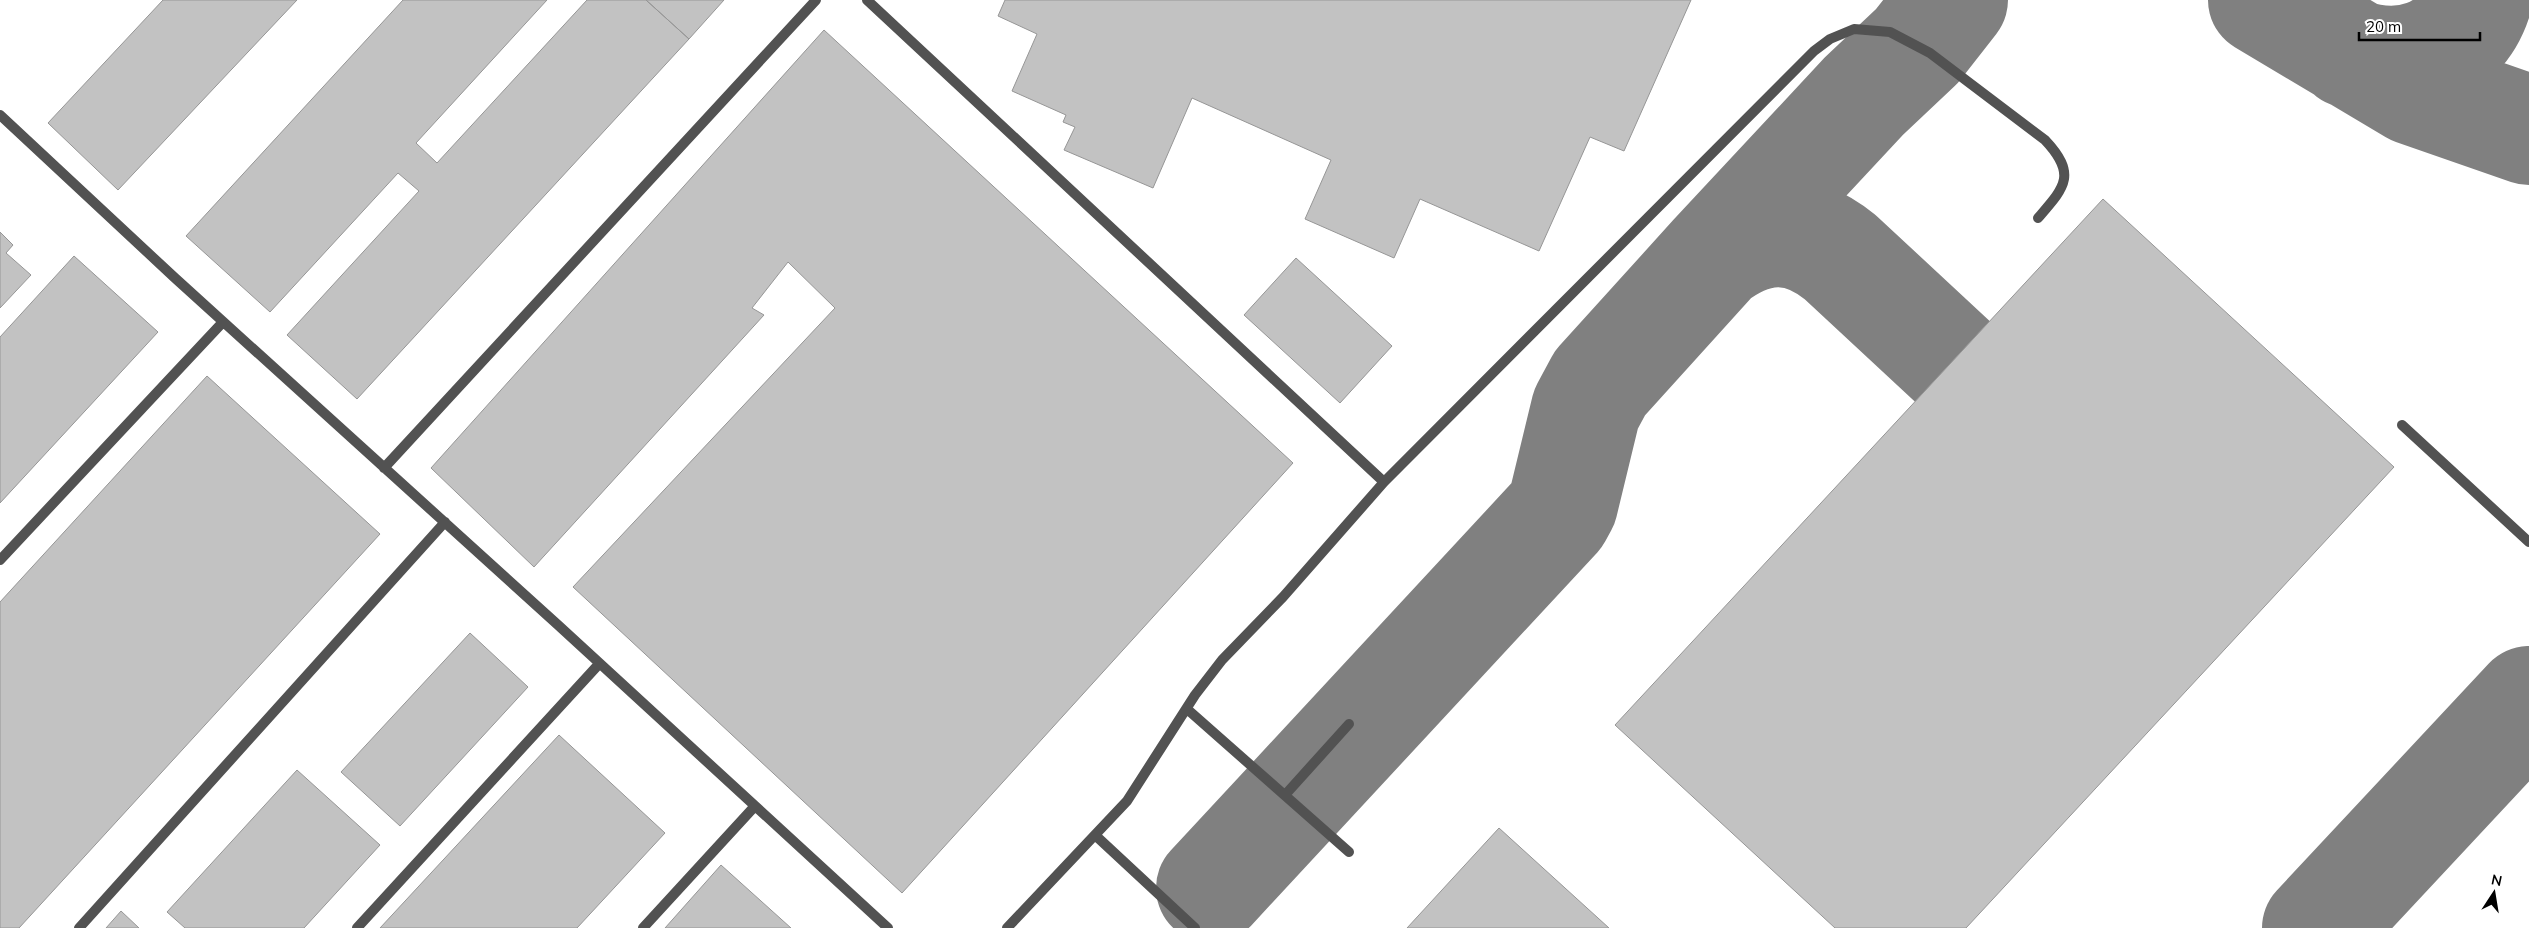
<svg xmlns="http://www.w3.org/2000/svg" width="2529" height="928" viewBox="0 0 2529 928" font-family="Mulish,sans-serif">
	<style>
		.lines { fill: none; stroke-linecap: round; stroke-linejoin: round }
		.taxiway { stroke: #808080; stroke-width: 110 }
		.building { fill: #c2c2c2; stroke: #969696 }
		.service { stroke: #525252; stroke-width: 10 }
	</style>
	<rect width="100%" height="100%" fill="#fff"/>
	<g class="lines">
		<!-- taxiway -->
		<path class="taxiway" d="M2263,0L2414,90L2529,130
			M2350,53C2401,72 2459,56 2477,0
			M1714,257C1757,225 1798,223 1840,257L1953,362
			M1211,888L1557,515L1563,504L1586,409L1600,383L1714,257L1864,96L1917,46L1953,0
			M2317,928L2529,701"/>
	</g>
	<!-- building -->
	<path class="building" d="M163,0H297L118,190L48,123Z
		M403,0H547L416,143L437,163L587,0H646L689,39L357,399L287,335L419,191L398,173L270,312L186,236Z
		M646,0H724L689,39Z
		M1005,0H1691L1624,151L1590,137L1539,251L1420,199L1394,258L1305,219L1331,160L1192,98L1153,188L1064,150L1075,127L1063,122L1066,115L1012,91L1037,34L998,16Z
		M824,30L1293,463L902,893L573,587L835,308L788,262L752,308L764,315L534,567L431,468Z
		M2103,199L2394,467L1966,928H1835L1615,725Z
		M0,232L13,245L6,253L31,275L0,308Z
		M74,256L158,332L0,503V337Z
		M1296,258L1392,346L1340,403L1244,315Z
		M207,376L380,534L19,928H0V602Z
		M470,633L528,687L400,826L341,772Z
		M559,735L665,833L577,928H380Z
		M297,770L380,845L304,928H185L167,912Z
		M1499,828L1609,928H1407Z
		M721,865L791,928H665Z
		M121,911L139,928H106Z"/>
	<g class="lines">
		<!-- service -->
		<path class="service" d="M867,0L1384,482
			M0,115L175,278L558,625L888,928
			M2402,425L2529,542
			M384,468L816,0
			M0,560L223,322
			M1187,709L1349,852
			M1285,795L1349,724
			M1095,835L1195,928
			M79,928L445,522
			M357,928L599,664
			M643,928L755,806
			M1007,928L1127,801L1195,695L1222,660L1283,597L1384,482L1814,51L1830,39L1854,29L1890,32L1930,53L2045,140C2078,175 2064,188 2038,218"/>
	</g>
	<!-- north arrow -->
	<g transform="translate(2494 893) rotate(12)" stroke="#ffffff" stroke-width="4" paint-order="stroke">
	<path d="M0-4L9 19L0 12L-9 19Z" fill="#000000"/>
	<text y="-8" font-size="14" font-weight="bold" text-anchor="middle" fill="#000000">N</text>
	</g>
	<!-- scale -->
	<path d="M2359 32v8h121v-8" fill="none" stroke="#000000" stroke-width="2.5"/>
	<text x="2366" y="32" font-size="15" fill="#000000" stroke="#ffffff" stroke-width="4" paint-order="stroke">20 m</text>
</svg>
